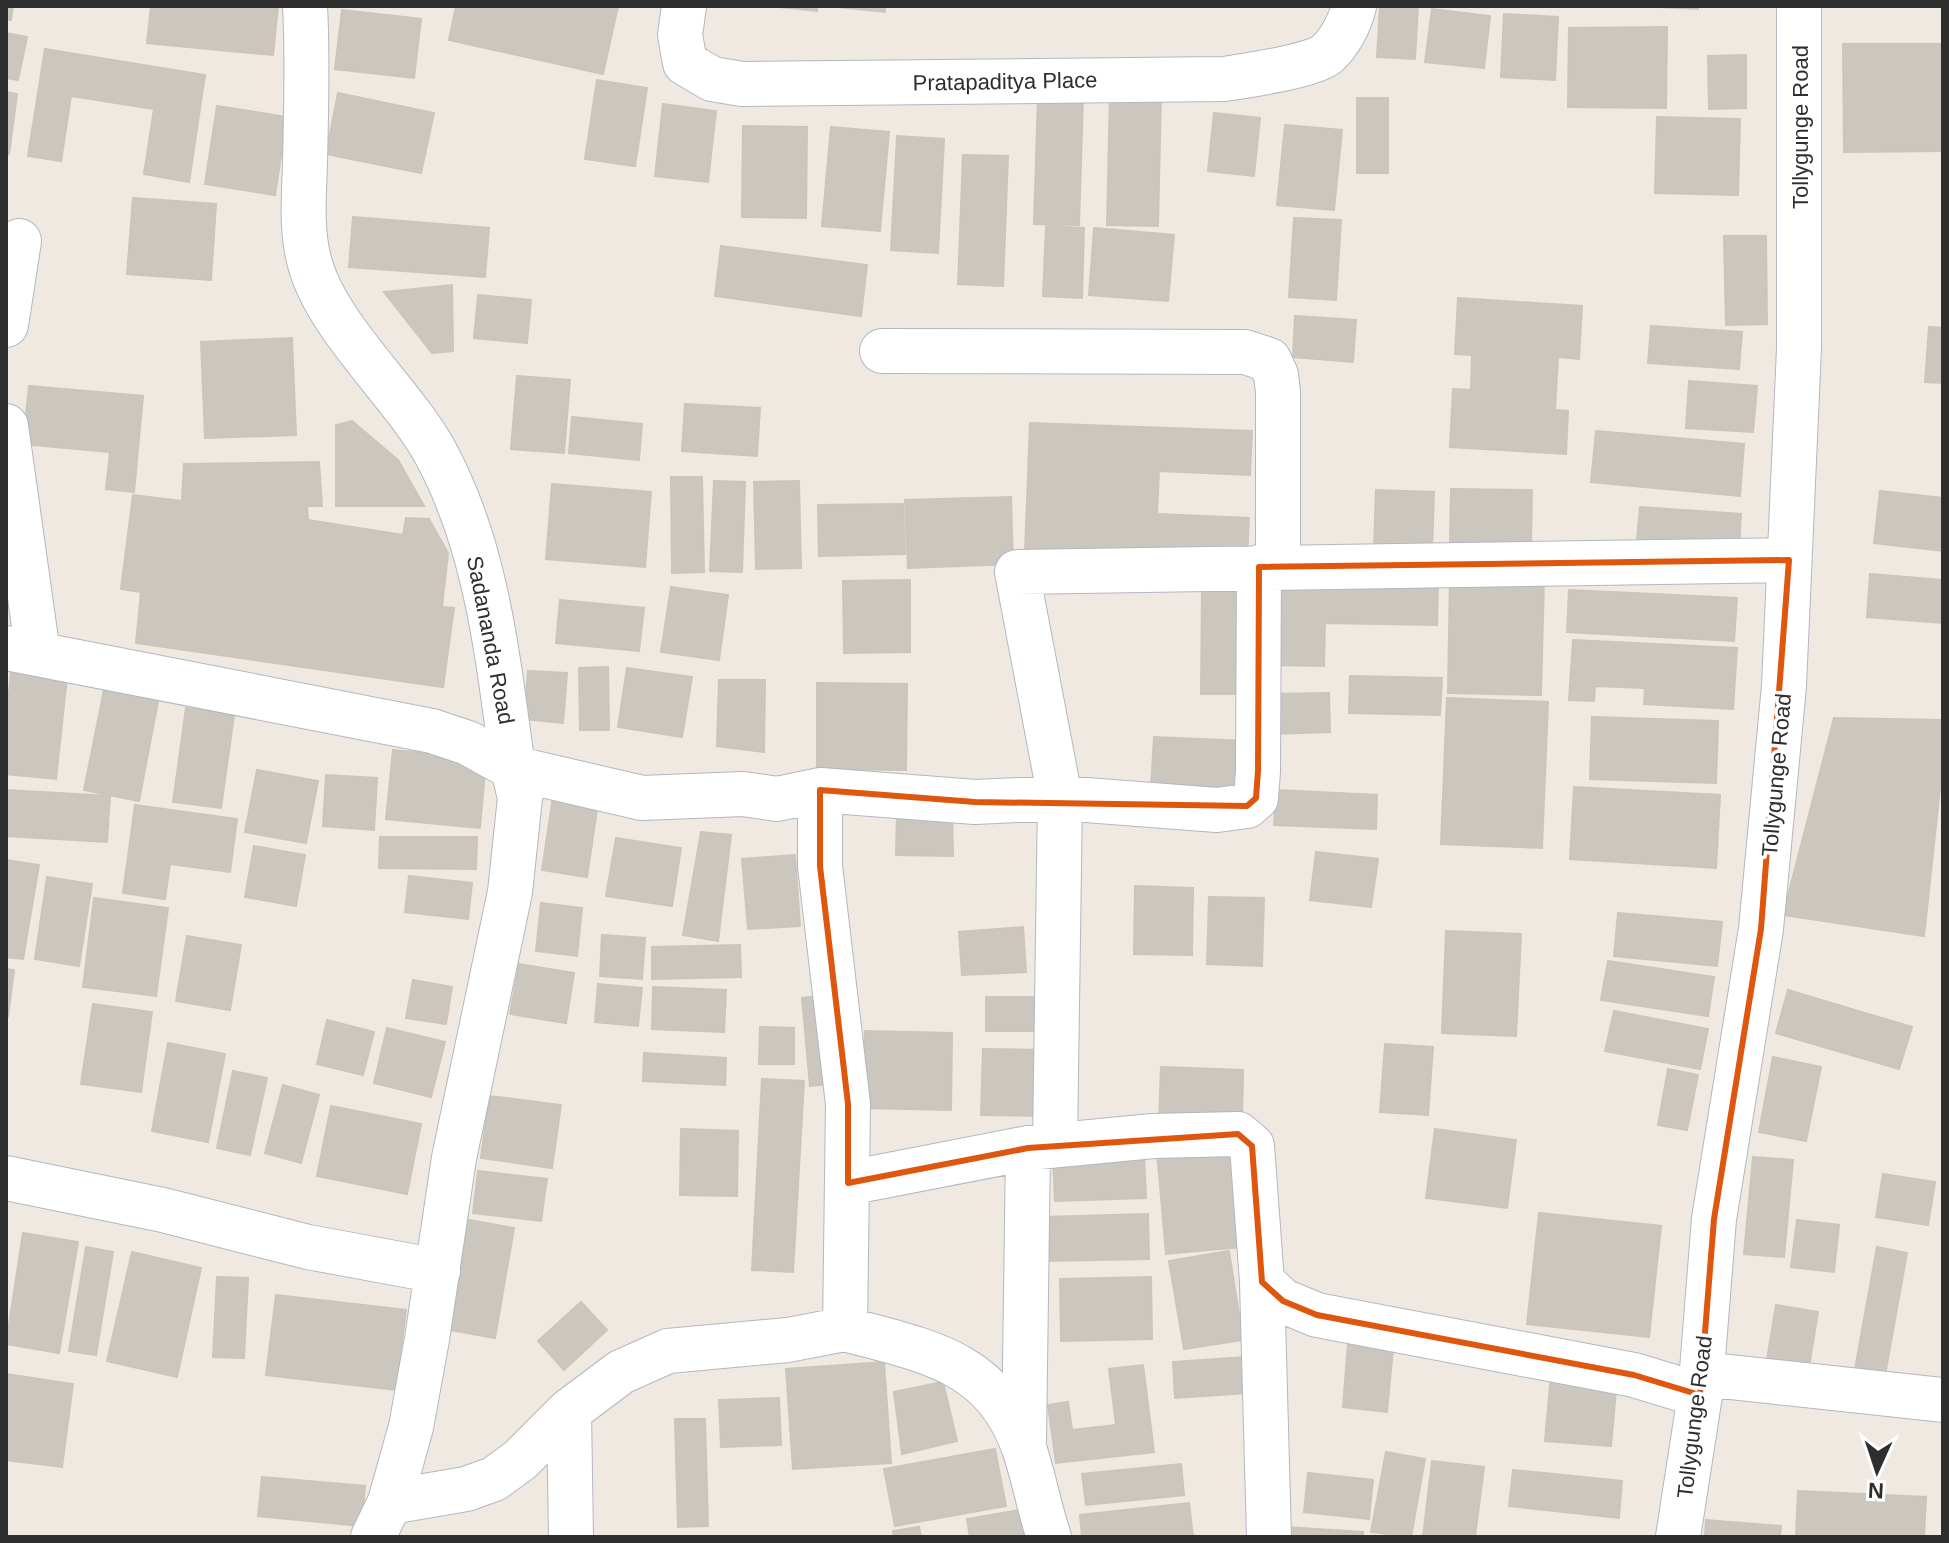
<svg xmlns="http://www.w3.org/2000/svg" width="1949" height="1543" viewBox="0 0 1949 1543" font-family="Helvetica,sans-serif">
	<style>
		.building { fill: #cbc7bf; stroke: #cbc5ba; stroke-width: 2 }
		.lines { fill: none; stroke-linecap: round; stroke-linejoin: round }
		.minor-casing { stroke: #b4b7c1; stroke-width: 46 }
		.tertiary-casing { stroke: #b4b7c1; stroke-width: 46 }
		.minor { stroke: #fff; stroke-width: 44 }
		.tertiary { stroke: #fff; stroke-width: 44 }
		.marked { fill: none; stroke: #df570e; stroke-width: 6; stroke-linejoin: round }
		.labels { text-anchor: middle; stroke-width: 7; stroke-linejoin: round; paint-order: stroke }
		.street-label { font-size: 22px; fill: #2e2e2e; stroke: #fff }
	</style>
	<rect width="100%" height="100%" fill="#efe9e1"/>
	<!-- building -->
	<path class="building" d="M6,6H13L11,20L6,19Z
		M151,6H278L273,55L147,43Z
		M456,6H618L603,74L449,40Z
		M770,6H817V11Z
		M828,6H885V12Z
		M1380,6H1418L1415,59L1377,57Z
		M1640,6H1698V9Z
		M1432,9L1490,16L1484,68L1425,62Z
		M342,10L421,19L414,78L335,69Z
		M1504,14L1558,17L1555,80L1501,77Z
		M1667,27L1666,108L1568,107L1569,28Z
		M6,33L27,37L18,80L6,78Z
		M1843,44H1943V151L1844,152Z
		M45,49L205,75L189,182L144,174L154,109L71,96L61,161L28,156Z
		M1746,55V108L1709,109L1708,56Z
		M597,80L647,88L635,166L585,159Z
		M6,92L17,94L9,154L6,153Z
		M338,93L434,113L421,173L326,154Z
		M1110,93L1161,94L1158,226L1107,225Z
		M1038,95L1083,97L1079,225L1034,224Z
		M1357,98H1388V173H1357Z
		M663,104L716,111L708,182L655,176Z
		M217,106L287,117L275,195L205,184Z
		M1214,113L1260,118L1254,176L1208,171Z
		M1657,117L1740,119L1738,195L1655,193Z
		M1285,125L1342,130L1334,210L1277,205Z
		M743,126L807,127L806,218L742,217Z
		M831,127L889,132L880,231L822,226Z
		M897,136L944,139L938,253L891,250Z
		M963,155L1008,156L1003,286L958,284Z
		M133,198L216,204L211,280L127,274Z
		M353,217L489,228L485,277L349,267Z
		M1294,218L1341,220L1336,300L1289,297Z
		M1046,226L1084,228L1082,298L1043,296Z
		M1094,228L1174,235L1168,301L1089,295Z
		M1724,236H1766L1767,324L1726,325Z
		M721,246L867,265L861,316L715,296Z
		M452,285L453,351L432,353L384,292Z
		M478,295L531,300L527,343L474,338Z
		M1458,298L1582,306L1579,359L1558,357L1555,410L1568,411L1566,454L1450,447L1453,389L1471,390L1472,355L1455,354Z
		M1295,316L1356,320L1353,362L1293,357Z
		M1651,326L1742,332L1739,369L1648,363Z
		M1929,327L1943,328V383L1925,382Z
		M292,338L296,435L205,438L201,342Z
		M517,376L570,380L564,453L511,449Z
		M1689,381L1757,386L1753,432L1686,428Z
		M29,386L143,396L134,492L106,489L110,452L23,444Z
		M685,404L760,408L757,456L682,451Z
		M572,417L642,424L639,460L569,453Z
		M352,421L398,460L424,506H336V425Z
		M1030,423L1252,431L1250,475L1159,471L1157,514L1249,518L1247,560L1025,552Z
		M1596,431L1744,444L1740,496L1591,482Z
		M319,462L322,506H307L308,520L403,535L406,518L429,519L448,553L442,607L454,608L443,687L136,643L141,592L121,589L133,495L182,501L184,464Z
		M671,477H702L704,572L672,573Z
		M714,481L745,482L742,572L710,571Z
		M799,481L801,568L756,569L754,482Z
		M552,484L651,492L645,567L546,559Z
		M1451,489L1532,490L1531,545L1450,543Z
		M1376,490L1434,492L1432,551L1374,549Z
		M1880,491L1943,498V551L1874,543Z
		M1011,497L1013,564L908,568L905,500Z
		M903,504L905,554L819,556L818,505Z
		M1640,507L1741,514L1739,548L1637,541Z
		M1870,574L1943,580V623L1867,617Z
		M1450,575L1544,577L1541,695L1448,693Z
		M1267,579L1438,581L1437,625L1325,623L1324,666L1266,665Z
		M910,580V652L844,653L843,581Z
		M671,587L728,595L719,660L661,652Z
		M1569,590L1737,598L1734,641L1567,632Z
		M1202,591H1253L1252,694H1201Z
		M560,600L644,608L639,651L556,643Z
		M1573,640L1737,648L1733,709L1644,704L1645,688L1595,686L1594,701L1569,700Z
		M12,663L68,668L56,779L6,774V721Z
		M608,667L609,730H580L579,668Z
		M627,668L692,677L682,737L618,727Z
		M528,671L567,673L563,723L524,719Z
		M1350,676L1442,678L1440,715L1349,713Z
		M106,680L160,691L139,801L84,790Z
		M719,680H765L764,752L717,746Z
		M817,683L907,684L906,770L817,769Z
		M1329,693L1330,732L1267,734L1266,694Z
		M1447,698L1548,702L1542,848L1441,844Z
		M186,708L234,715L221,808L173,802Z
		M1592,717L1718,721L1716,783L1590,779Z
		M1834,718L1943,720V761L1924,936L1783,915Z
		M1154,737L1247,741L1245,793L1151,788Z
		M393,750L486,759L480,828L386,819Z
		M257,770L318,781L306,843L245,832Z
		M326,775L377,778L374,830L323,826Z
		M1574,787L1720,795L1716,868L1570,859Z
		M6,790L110,796L107,842L6,836Z
		M554,790L599,796L587,877L542,870Z
		M1276,790L1377,795L1376,829L1274,825Z
		M135,805L237,819L230,872L170,864L165,899L123,893Z
		M897,811H952L953,856L896,855Z
		M701,832L731,835L718,941L683,935Z
		M380,837H477L476,869L379,868Z
		M616,838L681,848L672,906L606,896Z
		M254,846L305,855L296,906L245,897Z
		M1316,852L1378,859L1371,907L1310,900Z
		M795,855L800,926L748,929L742,859Z
		M6,860L39,865L23,959L6,957Z
		M409,876L472,883L468,919L405,912Z
		M47,877L92,884L79,966L35,959Z
		M1135,886L1193,888L1192,955L1134,954Z
		M1209,897L1264,898L1262,966L1207,964Z
		M94,898L168,908L156,996L83,987Z
		M541,903L582,908L577,956L536,951Z
		M1618,913L1722,922L1717,966L1614,956Z
		M1023,927L1026,972L962,975L959,932Z
		M1446,931L1521,934L1516,1036L1442,1033Z
		M602,935L645,938L642,979L600,976Z
		M187,936L241,945L230,1010L176,1001Z
		M740,945L741,977L652,979V947Z
		M1608,961L1714,977L1708,1016L1601,1000Z
		M519,964L574,973L566,1023L510,1014Z
		M6,969L14,970L8,1017H6Z
		M413,980L452,987L446,1024L406,1018Z
		M598,984L642,988L638,1026L595,1022Z
		M653,987L726,990L724,1032L652,1029Z
		M1788,990L1912,1027L1899,1069L1776,1033Z
		M833,995L842,1083L810,1086L802,998Z
		M986,997H1040V1031H986Z
		M93,1004L152,1012L141,1092L81,1084Z
		M1614,1011L1708,1029L1700,1069L1605,1051Z
		M327,1020L374,1032L363,1075L317,1064Z
		M760,1027L794,1028V1064H759Z
		M387,1028L445,1042L431,1097L374,1083Z
		M865,1031L952,1033L951,1110L863,1108Z
		M168,1043L225,1054L208,1142L152,1131Z
		M1385,1044L1433,1047L1428,1115L1380,1112Z
		M983,1049L1045,1050L1043,1116L981,1115Z
		M644,1053L726,1058L725,1085L643,1081Z
		M1773,1057L1821,1067L1806,1141L1759,1132Z
		M1161,1067L1243,1070L1242,1124L1159,1122Z
		M1668,1069L1698,1075L1687,1130L1658,1125Z
		M233,1071L267,1078L250,1155L217,1148Z
		M762,1079L804,1081L793,1272L752,1270Z
		M283,1085L319,1095L301,1163L265,1153Z
		M489,1096L561,1105L552,1168L481,1158Z
		M331,1106L421,1124L407,1194L317,1176Z
		M681,1129L738,1131L737,1196L680,1195Z
		M1435,1129L1516,1140L1507,1208L1426,1198Z
		M1242,1145L1252,1246L1166,1254L1157,1152Z
		M1144,1155L1146,1198L1055,1201L1053,1158Z
		M1753,1157L1793,1160L1784,1257L1744,1254Z
		M478,1171L547,1179L541,1221L473,1213Z
		M1883,1174L1935,1182L1928,1225L1876,1217Z
		M1539,1213L1661,1226L1649,1337L1527,1324Z
		M1148,1214L1149,1259L1043,1261L1042,1217Z
		M469,1220L514,1228L495,1338L450,1330Z
		M1797,1220L1839,1225L1834,1272L1791,1267Z
		M23,1233L78,1242L59,1353L6,1344Z
		M86,1247L113,1252L96,1355L69,1351Z
		M1877,1247L1907,1253L1885,1375L1855,1369Z
		M1229,1251L1243,1340L1184,1349L1169,1261Z
		M132,1252L201,1268L177,1377L107,1361Z
		M217,1277L248,1278L244,1358L213,1357Z
		M1151,1277L1152,1339L1061,1341L1060,1279Z
		M276,1295L406,1310L396,1390L266,1375Z
		M581,1302L607,1330L564,1370L538,1341Z
		M1776,1305L1818,1312L1807,1379L1765,1372Z
		M1348,1343L1393,1348L1387,1412L1343,1407Z
		M1245,1357L1247,1393L1175,1398L1173,1362Z
		M884,1362L891,1463L793,1469L786,1369Z
		M1143,1365L1154,1452L1056,1463L1048,1405L1068,1402L1072,1430L1116,1425L1109,1369Z
		M6,1374L73,1384L62,1467L6,1460Z
		M1551,1374L1617,1379L1611,1446L1545,1441Z
		M943,1382L957,1441L902,1454L894,1392Z
		M779,1398L781,1445L721,1447L719,1400Z
		M675,1419H705L708,1526L678,1527Z
		M995,1449L1006,1506L895,1526L884,1469Z
		M1386,1452L1425,1459L1411,1537L1371,1532Z
		M1432,1461L1484,1467L1475,1537H1423Z
		M1181,1464L1184,1495L1086,1505L1082,1474Z
		M1513,1470L1622,1481L1619,1518L1509,1506Z
		M1308,1473L1373,1480L1369,1519L1304,1512Z
		M262,1477L365,1486L361,1526L258,1516Z
		M1798,1491L1926,1497L1924,1537H1796Z
		M1189,1503L1193,1537H1082L1080,1515Z
		M1020,1510L1025,1537H970L967,1519Z
		M1706,1520L1781,1526L1780,1537H1705Z
		M919,1527L921,1537H894L893,1531Z
		M1285,1527L1363,1532V1537H1284Z"/>
	<g class="lines">
		<defs>
			<path id="minor" d="M305,6C308,59 306,111 305,164C304,195 301,229 309,260C325,326 402,392 435,452C488,549 498,661 513,768L642,798L743,794L777,799L820,790
				M684,6L680,35L685,63L712,79L742,84L1224,79C1244,76 1313,66 1327,54C1340,42 1350,23 1354,6
				M6,325L19,241
				M882,351L1245,352L1269,360L1276,375L1278,392V567
				M6,426L38,654
				M6,648L432,731L468,743L513,768L520,798L510,892L454,1158L427,1339L411,1427L390,1502L373,1537
				M1055,1144L1060,798L1017,572L1789,560
				M6,1178L163,1210L308,1247L438,1271
				M848,1183L1028,1148L1153,1136L1238,1134L1252,1146L1262,1282L1283,1301L1317,1315L1634,1375L1700,1395
				M1262,1282L1269,1537
				M845,1329C925,1351 993,1360 1024,1448C1034,1477 1039,1508 1049,1537
				M1702,1374L1943,1400
				M569,1411L571,1537
				M1024,1441L1028,1148
				M390,1502L466,1489L494,1479L520,1460L569,1411L621,1372L668,1351L788,1340L845,1329L848,1104L820,866V790L975,802L1060,798L1217,810L1247,806L1256,798L1258,771L1259,567"/>
			<path id="tertiary" d="M1678,1537L1700,1395L1714,1219L1761,929L1784,686L1799,348V6"/>
		</defs>
		<!-- minor casing -->
		<use href="#minor" class="minor-casing"/>
		<!-- tertiary casing -->
		<use href="#tertiary" class="tertiary-casing"/>
		<!-- minor -->
		<use href="#minor" class="minor"/>
		<!-- tertiary -->
		<use href="#tertiary" class="tertiary"/>
	</g>
	<!-- marked area -->
	<path class="marked" d="M1789,560L1761,929L1714,1219L1700,1395L1634,1375L1317,1315L1283,1301L1262,1282L1252,1146L1238,1134L1028,1148L848,1183V1104L820,866V790L975,802L1247,806L1256,798L1258,771L1259,567Z"/>
	<g class="labels">
		<!-- street labels -->
		<g class="street-label">
			<text transform="translate(1005 81) rotate(-1)" y="8">Pratapaditya Place</text>
			<text transform="translate(1800 127) rotate(-90)" y="8">Tollygunge Road</text>
			<text transform="translate(491 640) rotate(79)" y="8">Sadananda Road</text>
			<text transform="translate(1776 775) rotate(-85)" y="8">Tollygunge Road</text>
			<text transform="translate(1694 1417) rotate(-83)" y="8">Tollygunge Road</text>
		</g>
	</g>
	<!-- border -->
	<rect width="1949" height="1543" fill="none" stroke="#2e2e2e" stroke-width="16"/>
	<!-- north arrow -->
	<g transform="translate(1877 1471) rotate(183)" stroke="#ffffff" stroke-width="6" paint-order="stroke">
	<path d="M0-6L14 30L0 20L-14 30Z" fill="#2e2e2e"/>
	<text y="-12" font-size="22" font-weight="bold" text-anchor="middle" fill="#2e2e2e">N</text>
	</g>
</svg>
